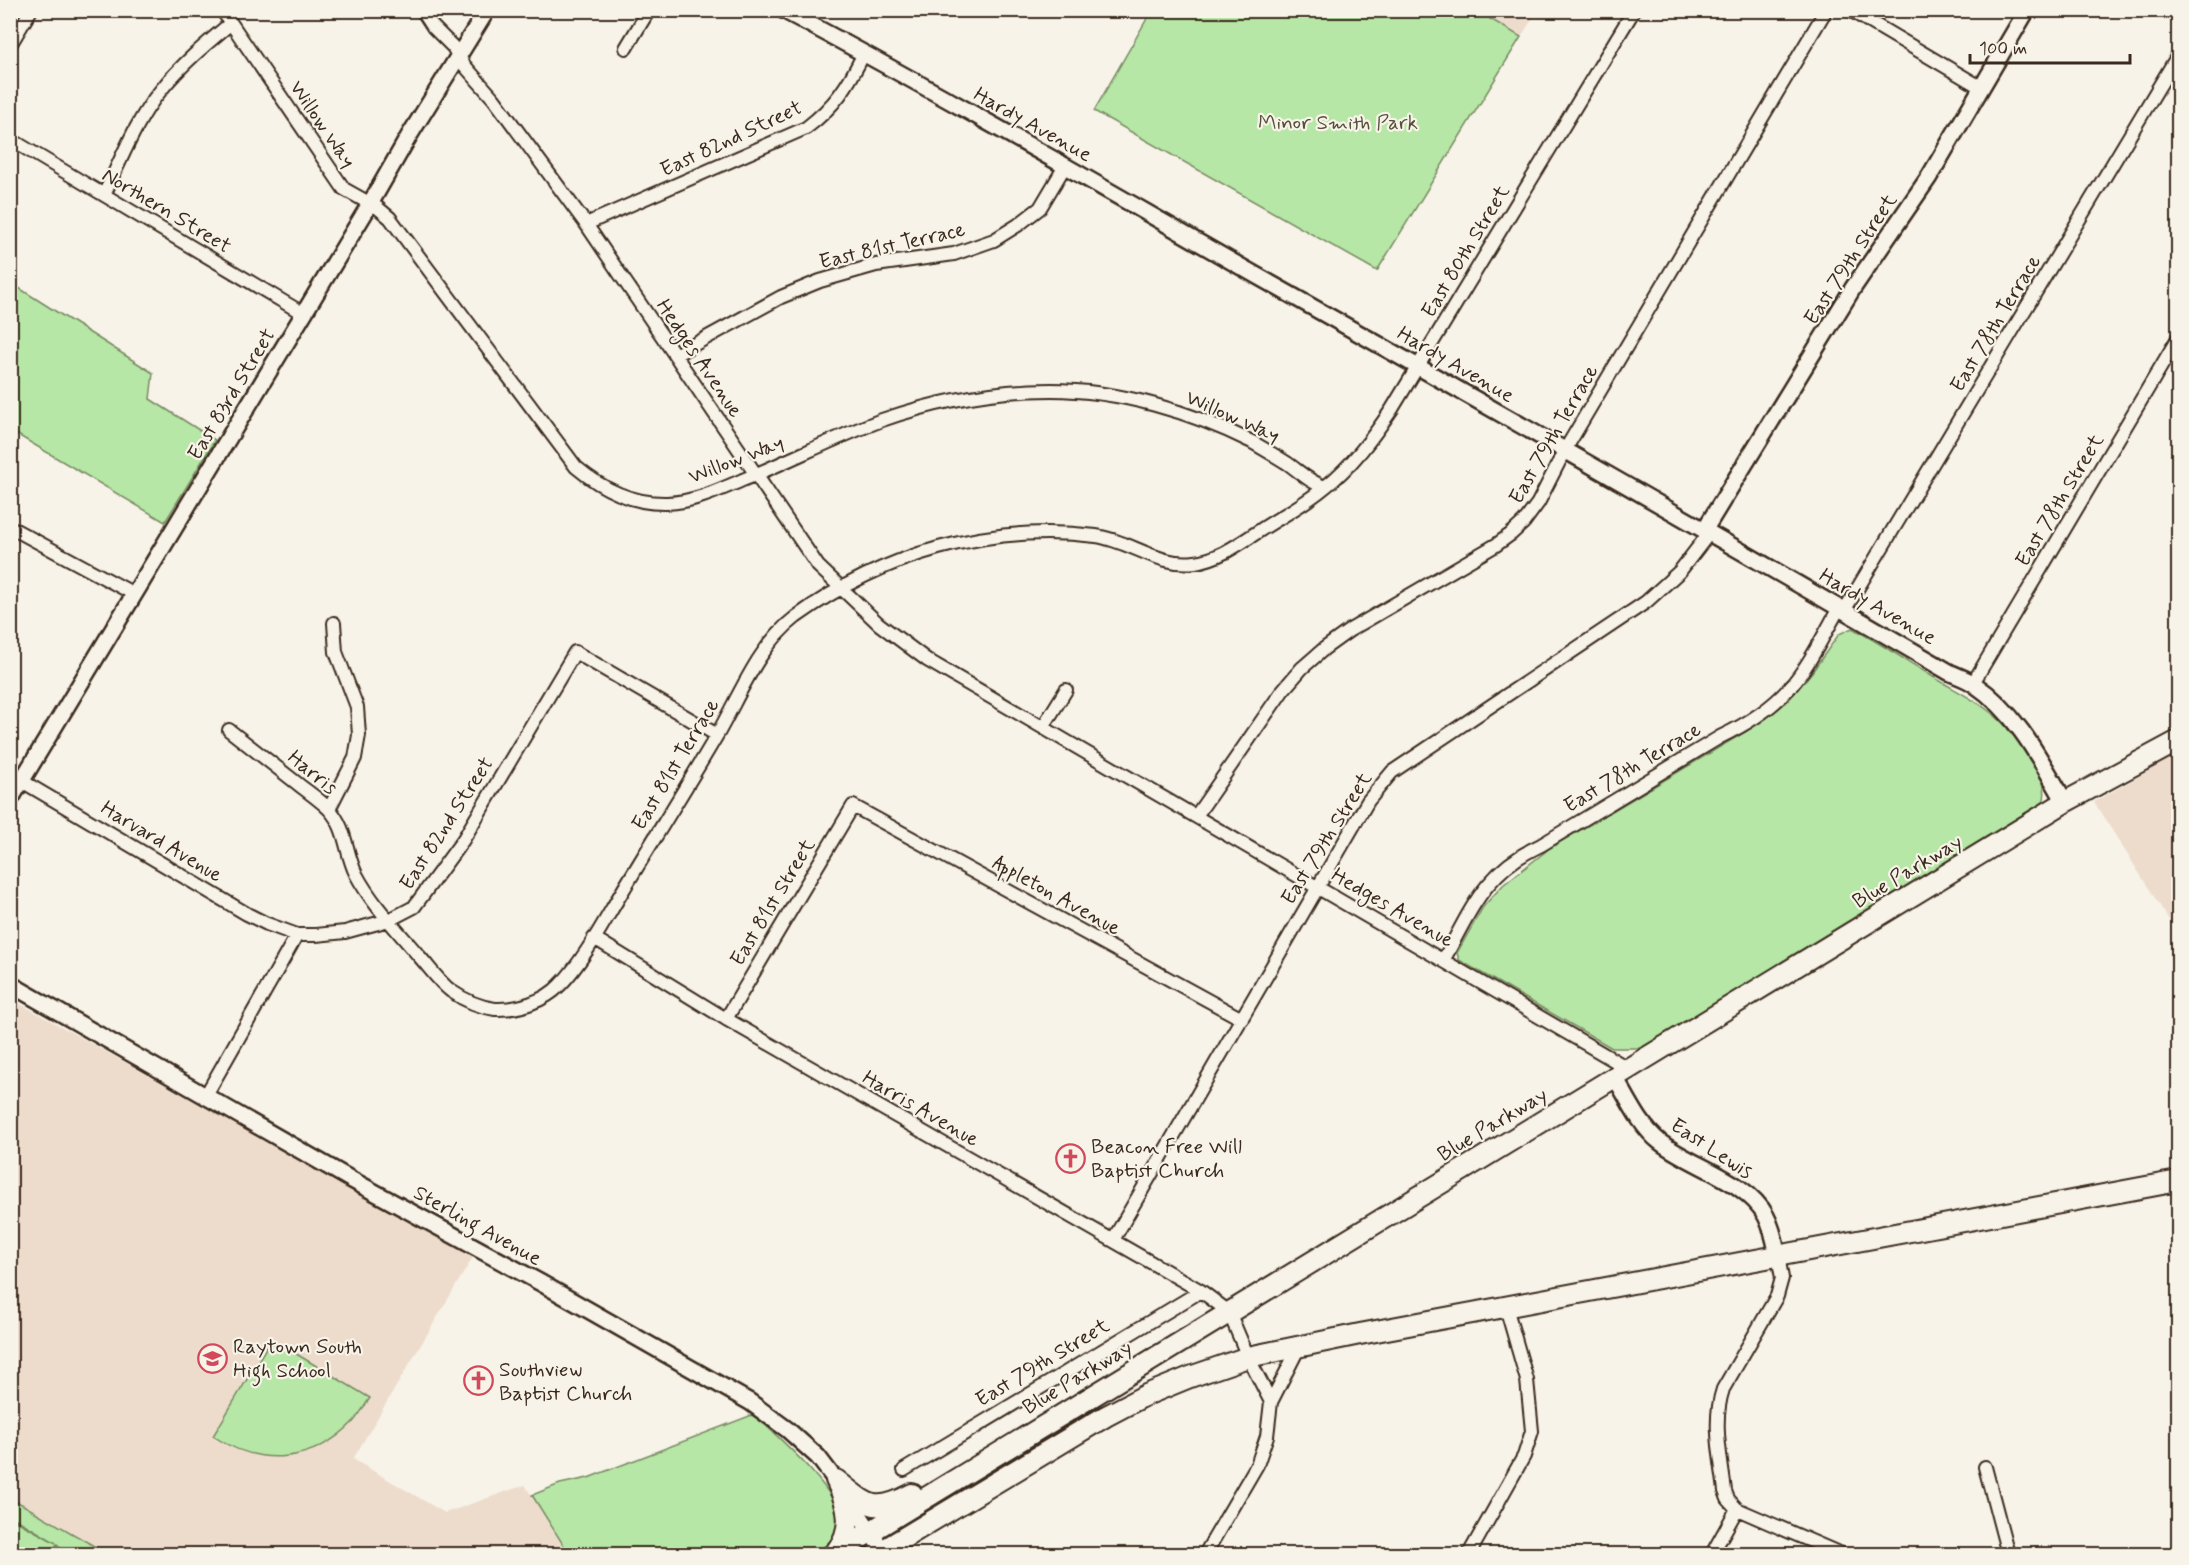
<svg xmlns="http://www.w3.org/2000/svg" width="2189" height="1565" viewBox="0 0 2189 1565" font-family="Mynerve,sans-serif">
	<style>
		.built { fill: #eddccc }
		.green { fill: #b6e7a6; stroke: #788862; stroke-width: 1.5 }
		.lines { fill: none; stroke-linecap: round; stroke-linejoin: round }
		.minor-casing { stroke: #3b2a1e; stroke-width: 16 }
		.tertiary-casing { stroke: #3b2a1e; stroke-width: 20 }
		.trunk-casing { stroke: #3b2a1e; stroke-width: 24 }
		.minor { stroke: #f7f3e8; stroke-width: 12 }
		.tertiary { stroke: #f7f3e8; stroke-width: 15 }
		.trunk { stroke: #f7f3e8; stroke-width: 20 }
		.labels { text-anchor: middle; stroke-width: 4.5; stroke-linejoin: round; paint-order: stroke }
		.park-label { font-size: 21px; fill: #545039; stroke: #f7f3e8 }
		.street-label { font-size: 21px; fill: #3b2a1e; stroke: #f7f3e8 }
		.poi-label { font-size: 21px; fill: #3b2a1e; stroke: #f7f3e8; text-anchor: start }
	</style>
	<rect width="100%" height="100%" fill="#f7f3e8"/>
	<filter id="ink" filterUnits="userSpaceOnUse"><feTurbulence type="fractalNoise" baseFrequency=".0167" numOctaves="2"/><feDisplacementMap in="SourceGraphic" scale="12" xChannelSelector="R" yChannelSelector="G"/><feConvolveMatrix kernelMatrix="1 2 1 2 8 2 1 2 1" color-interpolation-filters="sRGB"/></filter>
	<g filter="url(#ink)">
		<!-- built -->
		<path class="built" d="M1477,11H1537L1521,37Z
			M2178,754V934L2094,802Z
			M10,998L473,1257L353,1459L445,1513L525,1485L568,1554H11Z"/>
		<!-- green -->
		<path class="green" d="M1152,10L1477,11L1521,37L1377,271L1094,111Z
			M11,283L153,373L150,399L215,440L165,522L11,431Z
			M1852,628C1878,642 1904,659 1930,675C1949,687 1971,697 1989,711C2009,726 2056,779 2042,805L1642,1048H1612L1459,960L1457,953L1483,907L1503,885L1550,848L1747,731L1794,694L1812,672L1839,634Z
			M278,1343L370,1398C365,1405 360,1414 354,1421C314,1463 260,1468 213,1436L267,1346Z
			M752,1415L759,1419C779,1438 839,1491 840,1519C841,1534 824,1548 813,1554H569L532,1495L560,1484L588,1478Z
			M11,1498L101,1550L98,1554H67L57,1544L51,1554H11V1518L56,1543L11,1516Z"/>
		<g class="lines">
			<defs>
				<path id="minor" d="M222,10L344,189L378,208L390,218L576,467C602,489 632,504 667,503C695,502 719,490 745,479C791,460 836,437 882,420C937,401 993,390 1051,390C1119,390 1192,412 1252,442C1264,449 1276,456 1287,463C1300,472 1311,483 1325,487
					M422,10L433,27L453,47L464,65L494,99L586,224L818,566L879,624L927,660L1629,1069
					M1850,10L1982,88
					M10,45L31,10
					M626,48L649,10
					M10,139L304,314
					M104,195C121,160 136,120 161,90C182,64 206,44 231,23
					M586,224L806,128C835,106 848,86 864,53
					M675,355L781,297L820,281L876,265L954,254L994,240L1018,225L1040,208L1065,166
					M10,527L134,594
					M1844,611L2178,55
					M1973,683L2178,338
					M1043,727L1066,690
					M229,730C252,748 275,766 298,784C308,792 320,800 329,809C347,828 345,852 356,874C371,903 398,931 419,956C429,967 439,982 451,991C464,1000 480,1007 495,1009C518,1010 545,1001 560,985C583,962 605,920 622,892C653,840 686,788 717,735C740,695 758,646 796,617C883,554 989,523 1096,536C1131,541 1159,567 1195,562C1219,559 1239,544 1259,531C1280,517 1305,504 1325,487C1352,466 1373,437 1392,409L1634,10
					M10,774L247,914L267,924L297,935H316L345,932L389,920L414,907L463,840L575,652L717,735
					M853,806L1242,1019
					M329,809L355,758L359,735L357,707L336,652L334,623
					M1196,816L1283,690L1302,668L1325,648L1350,630L1496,545L1511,534L1524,522L1538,503L1565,450L1826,10
					M594,938L726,1019L1201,1291L1229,1312L1248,1357L1271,1402
					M1444,959C1472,908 1485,871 1541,845L1720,737C1791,703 1803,673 1839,608
					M726,1019L853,806
					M206,1095L297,935
					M1113,1240L1368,801L1392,772L1646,602L1680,571L1710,532
					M1778,1256L1782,1278L1777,1296L1723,1389C1712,1422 1721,1457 1725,1491L1728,1499L1737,1509L1841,1554
					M1985,1467L2008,1554
					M904,1470L1201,1291
					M1205,1554L1257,1465L1267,1436L1271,1402L1299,1347
					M1469,1554L1524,1456L1532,1431L1527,1380L1506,1307
					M1712,1554L1737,1509"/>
				<path id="tertiary" d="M783,10C944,95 1101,187 1259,277C1490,407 1720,538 1949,672C1957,676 1967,679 1974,684C2017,713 2040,759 2065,802
					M1705,529L1853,288L1929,177L2027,10
					M10,800L370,204L409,136L487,10
					M10,984L352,1180L541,1283L750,1402L788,1430L818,1457L843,1490L883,1551
					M1615,1077C1628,1099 1640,1126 1660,1142C1691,1166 1748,1181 1766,1216C1773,1229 1775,1242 1778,1256"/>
				<path id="trunk" d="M836,1480C868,1505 872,1515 912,1494
					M836,1552C854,1529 849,1507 837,1482
					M834,1554L2065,802L2178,741
					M877,1554L1106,1416L1146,1395L1190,1377L1248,1357L1360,1334L2178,1181"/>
			</defs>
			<!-- minor casing -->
			<use href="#minor" class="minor-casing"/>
			<!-- tertiary casing -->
			<use href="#tertiary" class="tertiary-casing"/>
			<!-- trunk casing -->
			<use href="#trunk" class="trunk-casing"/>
			<!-- minor -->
			<use href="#minor" class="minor"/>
			<!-- tertiary -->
			<use href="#tertiary" class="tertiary"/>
			<!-- trunk -->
			<use href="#trunk" class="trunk"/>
		</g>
	</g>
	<!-- icons -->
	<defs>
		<symbol id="church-ring" viewBox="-11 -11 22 22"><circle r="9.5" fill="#f7f3e8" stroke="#d1495b" stroke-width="1.5"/><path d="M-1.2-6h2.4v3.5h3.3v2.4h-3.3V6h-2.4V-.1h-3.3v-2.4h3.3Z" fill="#d1495b"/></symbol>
		<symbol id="school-ring" viewBox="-11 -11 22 22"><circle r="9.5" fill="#f7f3e8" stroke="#d1495b" stroke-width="1.5"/><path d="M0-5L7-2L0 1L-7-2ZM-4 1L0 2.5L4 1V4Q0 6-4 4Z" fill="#d1495b"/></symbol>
	</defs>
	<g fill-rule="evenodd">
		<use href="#church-ring" x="1054" y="1142" width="33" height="33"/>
		<use href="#school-ring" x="196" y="1342" width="33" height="33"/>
		<use href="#church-ring" x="462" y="1364" width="33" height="33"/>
	</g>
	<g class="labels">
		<!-- park labels -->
		<g class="park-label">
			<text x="1338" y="129">Minor Smith Park</text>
		</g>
		<!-- street labels -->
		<g class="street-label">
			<text transform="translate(323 124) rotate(56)" y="7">Willow Way</text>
			<text transform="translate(1033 124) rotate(29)" y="7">Hardy Avenue</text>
			<text transform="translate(731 138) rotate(-25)" y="7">East 82nd Street</text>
			<text transform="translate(167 210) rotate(31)" y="7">Northern Street</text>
			<text transform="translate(892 245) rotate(-13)" y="7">East 81st Terrace</text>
			<text transform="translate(1465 251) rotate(-59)" y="7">East 80th Street</text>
			<text transform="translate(1850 259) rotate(-57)" y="7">East 79th Street</text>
			<text transform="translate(1995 323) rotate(-59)" y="7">East 78th Terrace</text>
			<text transform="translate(700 358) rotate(56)" y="7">Hedges Avenue</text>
			<text transform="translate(1456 364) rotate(30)" y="7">Hardy Avenue</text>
			<text transform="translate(231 394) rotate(-59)" y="7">East 83rd Street</text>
			<text transform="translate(1233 416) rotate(24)" y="7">Willow Way</text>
			<text transform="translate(1553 434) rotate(-60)" y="7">East 79th Terrace</text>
			<text transform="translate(736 459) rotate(-21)" y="7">Willow Way</text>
			<text transform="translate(2059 500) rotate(-59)" y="7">East 78th Street</text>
			<text transform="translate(1878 606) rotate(30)" y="7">Hardy Avenue</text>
			<text transform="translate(675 764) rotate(-59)" y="7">East 81st Terrace</text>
			<text transform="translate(1632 767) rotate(-31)" y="7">East 78th Terrace</text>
			<text transform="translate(313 772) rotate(39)" y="7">Harris</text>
			<text transform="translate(446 823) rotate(-57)" y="7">East 82nd Street</text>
			<text transform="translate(1326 838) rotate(-58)" y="7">East 79th Street</text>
			<text transform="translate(162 841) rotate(31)" y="7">Harvard Avenue</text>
			<text transform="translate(1907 871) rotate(-31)" y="7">Blue Parkway</text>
			<text transform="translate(1057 895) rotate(29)" y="7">Appleton Avenue</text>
			<text transform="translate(772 902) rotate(-59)" y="7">East 81st Street</text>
			<text transform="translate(1393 907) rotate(30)" y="7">Hedges Avenue</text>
			<text transform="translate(921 1108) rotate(30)" y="7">Harris Avenue</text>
			<text transform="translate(1492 1124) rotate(-31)" y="7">Blue Parkway</text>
			<text transform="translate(1712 1148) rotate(33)" y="7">East Lewis</text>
			<text transform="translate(478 1225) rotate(29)" y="7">Sterling Avenue</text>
			<text transform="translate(1042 1362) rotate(-31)" y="7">East 79th Street</text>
			<text transform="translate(1077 1377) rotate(-31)" y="7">Blue Parkway</text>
		</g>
		<!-- poi labels -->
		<g class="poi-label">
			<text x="1091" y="1153">Beacon Free Will<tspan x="1091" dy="24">Baptist Church</tspan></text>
			<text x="233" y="1353">Raytown South<tspan x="233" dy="24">High School</tspan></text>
			<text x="499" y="1376">Southview<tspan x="499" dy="24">Baptist Church</tspan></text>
		</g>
	</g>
	<!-- margin -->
	<rect width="2189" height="1565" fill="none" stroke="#f7f3e8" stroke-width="36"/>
	<rect x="18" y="18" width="2153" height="1529" fill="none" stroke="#3b2a1e" stroke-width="2" filter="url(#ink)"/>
	<!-- scale -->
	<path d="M1970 54v9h160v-9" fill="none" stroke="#3b2a1e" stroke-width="3"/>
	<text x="1979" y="54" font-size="18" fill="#3b2a1e" stroke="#f7f3e8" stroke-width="4.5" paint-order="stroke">100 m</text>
</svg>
